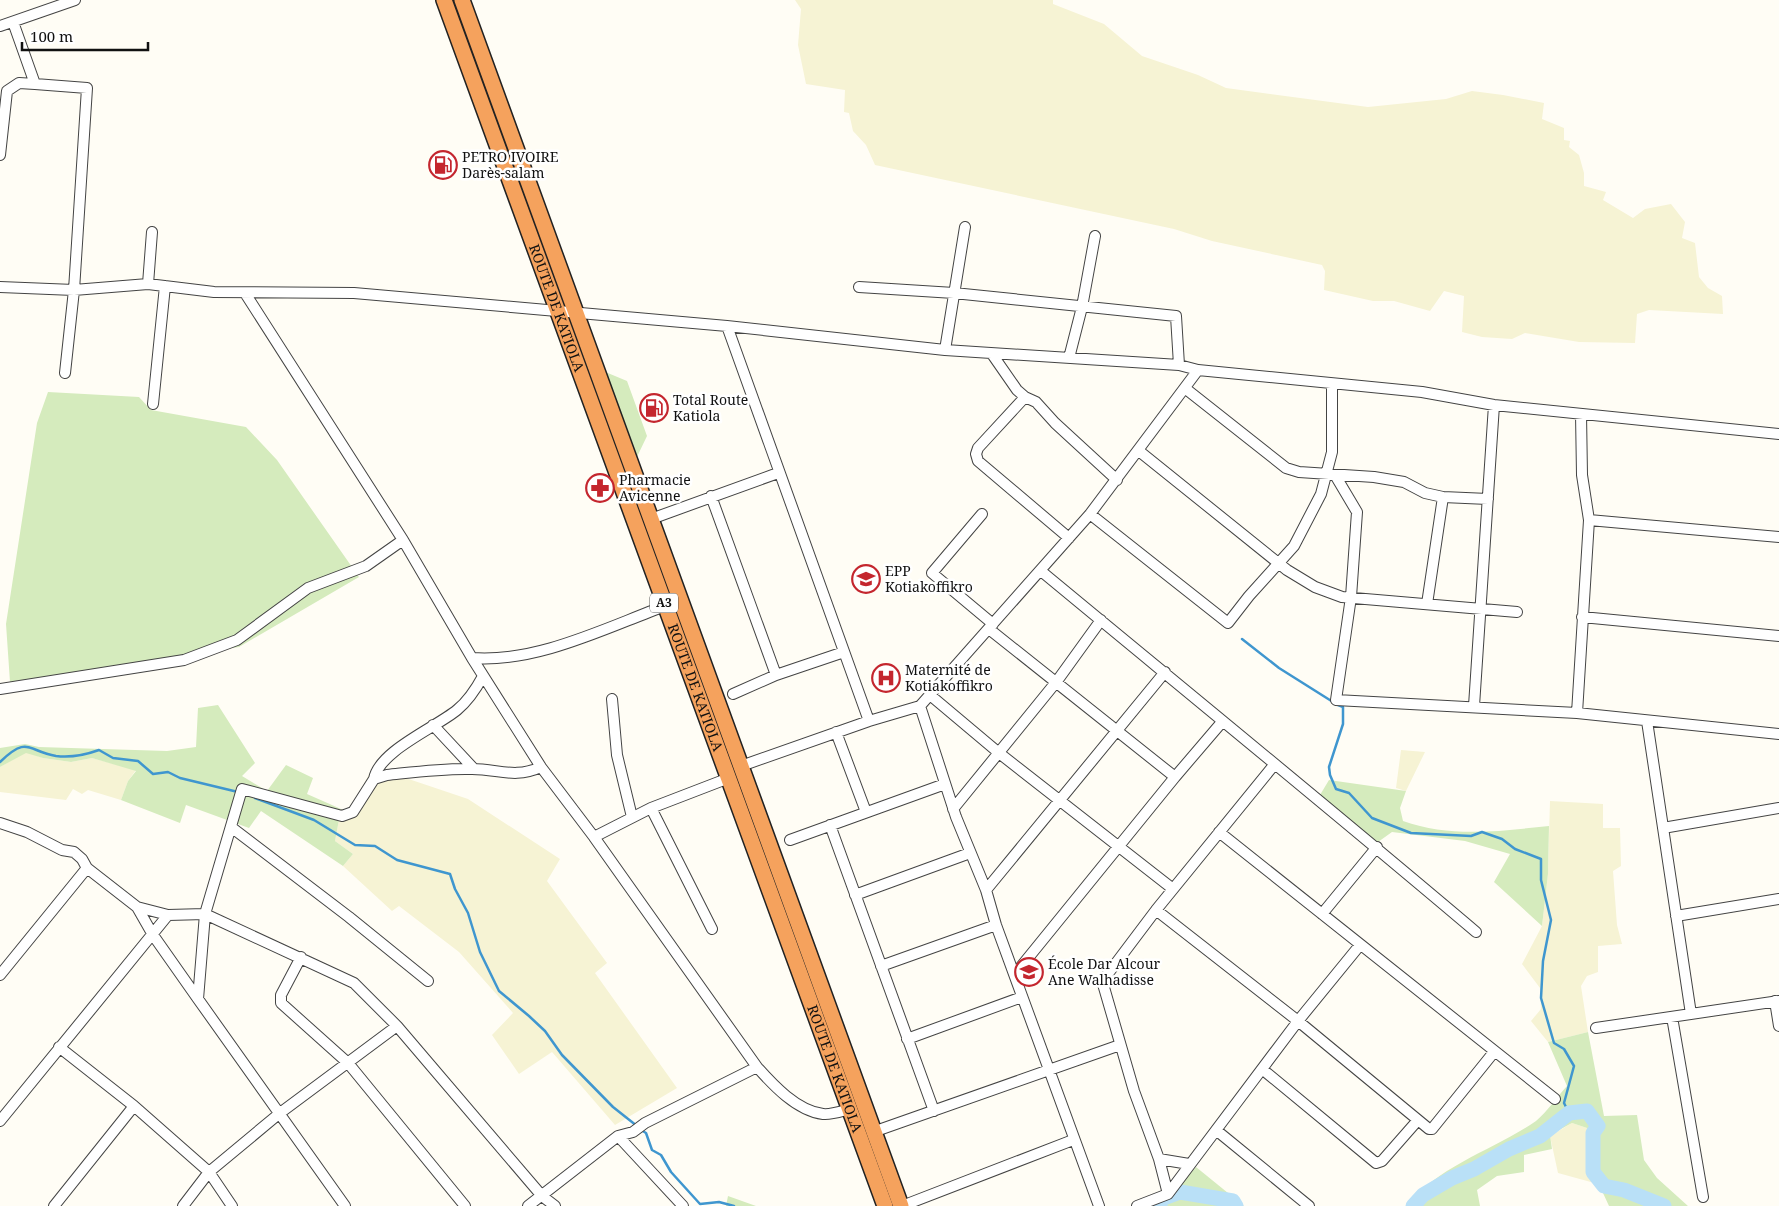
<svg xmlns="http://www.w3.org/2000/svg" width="1779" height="1206" viewBox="0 0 1779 1206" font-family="'Noto Serif',serif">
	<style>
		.farmland { fill: #f6f3d4 }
		.green { fill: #d5ebbd }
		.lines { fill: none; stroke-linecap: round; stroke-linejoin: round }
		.stream { stroke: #3f96cf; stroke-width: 2.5 }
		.river { stroke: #b9e0f7; stroke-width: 15 }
		.minor-casing { stroke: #444; stroke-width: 12 }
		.highway-casing { stroke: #222; stroke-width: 18 }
		.minor { stroke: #fff; stroke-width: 10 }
		.highway { stroke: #f5a25d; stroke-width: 15 }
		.labels { text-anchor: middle; stroke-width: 5; stroke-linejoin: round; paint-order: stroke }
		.shield { fill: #fff; stroke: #585858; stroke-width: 1 }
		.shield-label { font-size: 12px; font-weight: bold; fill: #111 }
		.poi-label { font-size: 14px; fill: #111; stroke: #fff; text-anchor: start }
		.street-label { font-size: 14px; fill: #111; stroke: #fff }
	</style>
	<rect width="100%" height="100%" fill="#fffdf5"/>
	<!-- farmland -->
	<path class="farmland" d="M795,0H1053V4L1104,24L1142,56L1198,75L1226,88L1368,107L1446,99L1472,91L1503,95L1544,103L1542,119L1564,128V140L1570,141L1569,147L1579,155L1584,173V186L1606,192L1603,200L1633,218L1645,209L1671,204L1685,222L1682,238L1695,243L1699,277L1708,288L1722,296L1723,314L1649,310L1637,314L1635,343L1579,342L1525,333L1512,339L1482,337L1462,332L1464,296L1444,291L1430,311L1394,301H1373L1324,290L1325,271L1322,265L1212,241L1174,229L875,165L866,145L853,131L849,113L844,112L845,90L806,84L798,45L801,9Z
		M1401,750L1425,752L1406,791L1396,788Z
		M26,752L43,758L71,762L92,758L136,770L128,781L121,800L88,790L82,794L73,789L66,800L0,792V767Z
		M373,767L468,799L560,859L547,881L607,963L595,973L677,1088L615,1125L552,1052L519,1074L492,1035L513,1013L459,952L399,906L392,911L343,866L353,854L335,841L341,809L349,812Z
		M1550,801L1603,804V828H1620L1621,866L1613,871L1617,925L1622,944L1598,946V972L1587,976L1581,986L1588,1032L1548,1042L1531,1021L1541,1009L1540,988L1522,964L1542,926L1548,874Z
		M1572,1123L1587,1128L1591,1138V1167L1598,1184L1558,1173L1550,1136Z"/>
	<!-- green -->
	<path class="green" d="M603,371L627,381L647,436L635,461Z
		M48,392L139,397L151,410L246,427L277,460L359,577L239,647L10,682L6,624L37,423Z
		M218,705L255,763L242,776L267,791L286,765L313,778L307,794L341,809L335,841L353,854L343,866L261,811L249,828L186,805L180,823L121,800L128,781L136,771L92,758L71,762L43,758L26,753L0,767V748L25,744L39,747L167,751L196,747L198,708Z
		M1329,780L1406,791L1400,808L1403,821C1450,838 1500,831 1549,826L1548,874L1542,926L1494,882L1510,854L1465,841L1392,832L1378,842L1343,818L1320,795Z
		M1588,1032L1604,1116L1637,1115L1644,1160L1657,1178L1688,1206H1609L1591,1167V1139L1587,1128L1572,1123L1550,1135L1552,1149L1524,1155V1172L1497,1176L1477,1190L1480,1206H1407C1439,1165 1494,1150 1536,1121C1547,1112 1557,1097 1567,1086L1548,1042Z
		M1196,1167L1244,1206H1148L1166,1199Z
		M728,1196L756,1206H726Z"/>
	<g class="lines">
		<!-- stream -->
		<path class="stream" d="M1242,639L1279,668L1333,702
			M1338,705L1343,707V724L1329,767L1330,775L1336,789L1349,793L1372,818L1411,833L1471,836L1482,832L1502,839L1515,849L1541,859V880L1551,920L1543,961L1541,998L1554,1043L1564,1049L1574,1066L1564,1103L1569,1113
			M0,762C28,735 27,751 56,756C71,758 85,755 99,750L113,758L138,761L153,774L168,772L180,778L238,792
			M255,798L314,820L355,845L375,846L397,860L450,874L455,889L468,913L480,952L499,991L529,1016L545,1031L562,1055L613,1107L637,1126
			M641,1130L646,1133L652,1150L661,1155L671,1172L700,1204L719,1202L734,1206"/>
		<!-- river -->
		<path class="river" d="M1160,1206L1161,1199L1180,1192L1233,1201L1236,1206
			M1413,1206L1423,1195L1452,1178L1474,1169L1509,1149L1540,1136L1569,1113L1587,1111L1598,1126L1593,1133V1172L1604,1186L1624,1190L1664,1206"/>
		<defs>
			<path id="minor" d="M13,22L35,84L87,88L74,290L65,373
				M0,26L75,0
				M0,155L7,91L19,83L35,84
				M148,284L152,232
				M0,287L74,290L148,284L214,292L354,293L727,326L945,350L1179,365L1198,370L1422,392L1494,405L1779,434
				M859,287L954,293L1176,316L1179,365
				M245,293L403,540L472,658L541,767L594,837L757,1067C773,1085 797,1111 823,1114C831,1115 842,1111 850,1109
				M727,326L869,721
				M945,350L965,227
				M992,354L1017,390L1025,397L1036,402L1055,423L1117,480
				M1069,358L1082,307L1095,236
				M1186,389L1286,468L1299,472L1374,477L1404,482L1425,493L1443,497L1488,499
				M1025,397L978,448L976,454L978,461L1069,538
				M153,404L165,286
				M1139,451L1287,570L1315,587L1342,597L1517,612
				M1335,475L1357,512L1351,597L1336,700L1577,713L1779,734
				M711,496L776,675
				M982,514L932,573L993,624
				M1090,514L1228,623L1249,596L1294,546L1321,494L1332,452V384
				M651,519L778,473
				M1589,520L1779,537
				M1041,571C1186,691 1332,810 1476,932
				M1427,604L1443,497
				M1582,617L1779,636
				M989,629L1175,777
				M472,658C537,663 605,628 665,606
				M0,689L184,660L237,640L308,588L366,566L403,540
				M733,694L776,675L844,652
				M930,695L999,753L1173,889
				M612,699L617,755L632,817
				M920,706L956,817L986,890L996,925L1099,1206
				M1474,706L1494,405
				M1577,713L1589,520L1582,475L1581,414
				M1647,721L1691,1014
				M433,725L474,769
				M836,732L866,812
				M741,766L869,721L920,706L1090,514L1198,370
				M374,779C379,751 435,728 457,710C468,701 476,689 483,676
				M651,808L712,929
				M953,809L1057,681L1101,620
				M0,823L27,832L62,850L74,852L82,859L87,868L137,907L168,915L205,914L354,983L397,1026L542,1196L555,1206
				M830,825L934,1111
				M231,827L349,917L428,981
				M1663,828L1779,808
				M1219,832L1555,1099
				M594,837L651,808L729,778
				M790,840L945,784
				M986,890L1165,672
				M855,895L970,853
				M137,907L153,935L198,999L345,1206
				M1156,910L1298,1021L1429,1129H1432L1494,1052
				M1322,914L1377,847
				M1676,916L1779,899
				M301,957L281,995V1003L348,1063L465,1206
				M881,966L996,925
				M1015,974L1175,777L1222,722
				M0,975L87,868
				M198,999L205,914L242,789L342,816L353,812L374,779L387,775C415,772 444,768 472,769C499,769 514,779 541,767
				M1775,1001L1779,1026
				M1672,1017L1703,1197
				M1596,1028L1779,1001
				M907,1039L1022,997
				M59,1047L134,1106L209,1172L232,1206
				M1262,1069L1376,1163L1382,1161L1418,1120
				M0,1121L168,915
				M1216,1130L1309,1206
				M873,1132L1120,1045
				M618,1136L683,1206
				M1159,1159L1189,1164
				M1168,1194L1159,1159L1134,1091L1103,984L1104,979L1156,910L1274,765
				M54,1206L134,1106
				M183,1206L209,1172L280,1113L397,1026
				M528,1206L618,1136L633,1132L645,1123L757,1067
				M902,1206L1073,1140
				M1137,1206L1168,1194L1298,1021L1360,945"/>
			<g id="highway">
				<path id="s1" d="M444,0L885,1206"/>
				<path d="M462,0L901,1206"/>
			</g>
		</defs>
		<!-- minor casing -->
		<use href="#minor" class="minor-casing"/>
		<!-- highway casing -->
		<use href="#highway" class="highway-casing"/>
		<!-- minor -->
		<use href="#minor" class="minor"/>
		<!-- highway -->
		<use href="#highway" class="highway"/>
	</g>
	<!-- icons -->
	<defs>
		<symbol id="fuel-ring" viewBox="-11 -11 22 22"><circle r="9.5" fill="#fff" stroke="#c4262e" stroke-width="1.5"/><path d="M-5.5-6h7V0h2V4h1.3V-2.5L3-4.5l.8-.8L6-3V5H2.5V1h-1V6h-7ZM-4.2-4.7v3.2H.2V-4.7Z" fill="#c4262e"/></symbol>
		<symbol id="pharmacy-ring" viewBox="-11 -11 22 22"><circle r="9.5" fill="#fff" stroke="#c4262e" stroke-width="1.5"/><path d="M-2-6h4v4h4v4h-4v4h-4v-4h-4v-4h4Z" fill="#c4262e"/></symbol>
		<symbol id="school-ring" viewBox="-11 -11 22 22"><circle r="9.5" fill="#fff" stroke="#c4262e" stroke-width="1.5"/><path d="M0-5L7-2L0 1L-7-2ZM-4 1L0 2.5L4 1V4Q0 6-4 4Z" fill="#c4262e"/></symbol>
		<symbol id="hospital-ring" viewBox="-11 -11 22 22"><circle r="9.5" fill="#fff" stroke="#c4262e" stroke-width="1.5"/><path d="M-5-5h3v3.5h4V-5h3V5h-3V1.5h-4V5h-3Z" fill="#c4262e"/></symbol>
	</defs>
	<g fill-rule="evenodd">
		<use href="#fuel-ring" x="427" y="149" width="32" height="32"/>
		<use href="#fuel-ring" x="638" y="392" width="32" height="32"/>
		<use href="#pharmacy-ring" x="584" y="472" width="32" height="32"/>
		<use href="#school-ring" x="850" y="563" width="32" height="32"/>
		<use href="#hospital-ring" x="870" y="662" width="32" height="32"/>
		<use href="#school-ring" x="1013" y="956" width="32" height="32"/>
	</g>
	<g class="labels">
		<!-- shield labels -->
		<rect class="shield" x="650" y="593.5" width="28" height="19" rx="4"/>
		<g class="shield-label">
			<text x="664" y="607">A3</text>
		</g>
		<!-- poi labels -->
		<g class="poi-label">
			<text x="462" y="162">PETRO IVOIRE<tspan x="462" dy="16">Darès-salam</tspan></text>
			<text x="673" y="405">Total Route<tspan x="673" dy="16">Katiola</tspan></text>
			<text x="619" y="485">Pharmacie<tspan x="619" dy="16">Avicenne</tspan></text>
			<text x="885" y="576">EPP<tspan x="885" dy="16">Kotiakoffikro</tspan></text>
			<text x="905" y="675">Maternité de<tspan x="905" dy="16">Kotiakoffikro</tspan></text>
			<text x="1048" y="969">École Dar Alcour<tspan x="1048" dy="16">Ane Walhadisse</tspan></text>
		</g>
		<!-- street labels -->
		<g class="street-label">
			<text dy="5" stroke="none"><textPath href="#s1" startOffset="328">ROUTE DE KATIOLA</textPath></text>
			<text dy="5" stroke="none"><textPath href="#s1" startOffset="732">ROUTE DE KATIOLA</textPath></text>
			<text dy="5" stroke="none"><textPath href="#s1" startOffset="1138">ROUTE DE KATIOLA</textPath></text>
		</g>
	</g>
	<!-- scale -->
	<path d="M22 42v8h126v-8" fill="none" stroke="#111111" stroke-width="2.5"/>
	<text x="30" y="42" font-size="15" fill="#111111" stroke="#ffffff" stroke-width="4" paint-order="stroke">100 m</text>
</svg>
